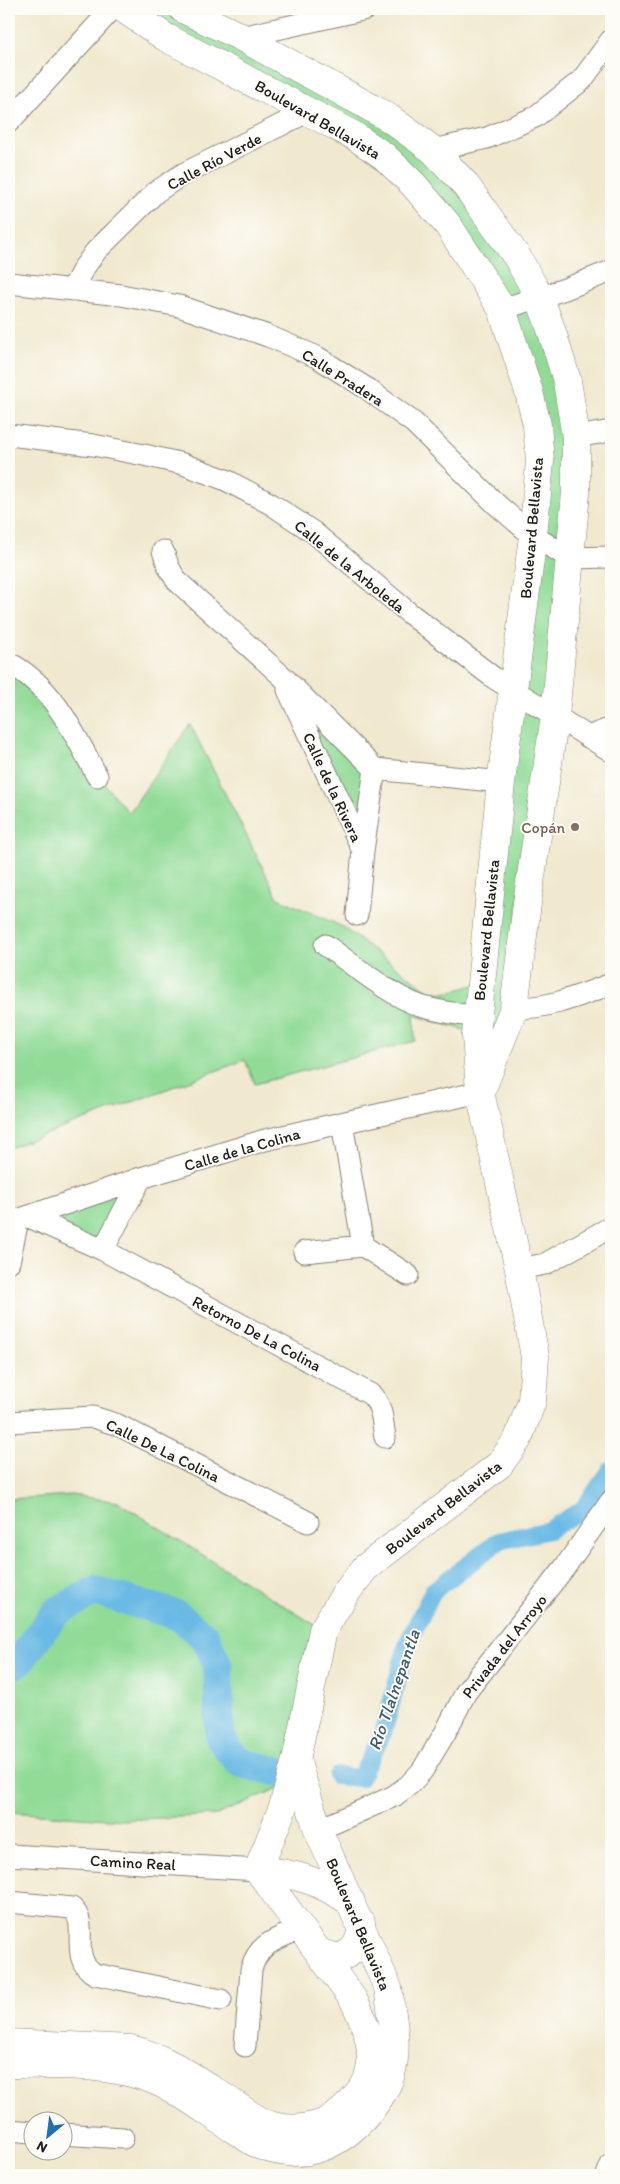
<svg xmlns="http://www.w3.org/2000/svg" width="620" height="2184" viewBox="0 0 620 2184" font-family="Itim,sans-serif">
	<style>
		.green { fill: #91db97; stroke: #567c5a }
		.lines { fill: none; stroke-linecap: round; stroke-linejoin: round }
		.canal { stroke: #6bbae5; stroke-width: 18 }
		.river { stroke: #6bbae5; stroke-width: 30 }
		.minor-casing { stroke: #868276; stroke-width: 23 }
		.major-casing { stroke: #868276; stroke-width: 29 }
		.minor { stroke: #fff; stroke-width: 21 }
		.major { stroke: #fff; stroke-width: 28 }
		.education-dot { fill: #8d6e63; stroke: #fdfcf7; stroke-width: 2 }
		.labels { text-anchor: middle; stroke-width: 4; stroke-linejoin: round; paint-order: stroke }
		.street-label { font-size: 16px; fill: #1c1c1c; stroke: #fdfcf7 }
		.education-label { font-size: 16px; fill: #785e54; stroke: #fdfcf7; text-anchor: end }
		.water-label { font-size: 18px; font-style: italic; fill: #3c5b6c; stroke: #fdfcf7 }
	</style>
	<rect width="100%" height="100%" fill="#fdfcf7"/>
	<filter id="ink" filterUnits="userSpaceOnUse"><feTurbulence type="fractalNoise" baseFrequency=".02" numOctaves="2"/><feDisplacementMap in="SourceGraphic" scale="10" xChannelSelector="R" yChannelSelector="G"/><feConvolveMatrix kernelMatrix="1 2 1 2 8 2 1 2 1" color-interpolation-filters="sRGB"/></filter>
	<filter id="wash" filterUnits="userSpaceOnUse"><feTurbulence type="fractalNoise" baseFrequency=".0096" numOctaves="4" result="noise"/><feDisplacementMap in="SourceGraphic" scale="20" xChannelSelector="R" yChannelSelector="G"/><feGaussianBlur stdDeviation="1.12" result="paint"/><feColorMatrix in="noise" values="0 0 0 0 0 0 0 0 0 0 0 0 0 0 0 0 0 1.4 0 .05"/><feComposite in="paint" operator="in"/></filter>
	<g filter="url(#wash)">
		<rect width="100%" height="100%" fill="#f1e9cf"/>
		<!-- green -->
		<path class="green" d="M135,9H176L389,118L517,257L576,437L501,1041L414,1015L415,1041L255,1084L245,1060L9,1148V669L15,666L97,776L129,813L190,724L278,898L341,926L429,991L445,993L482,983L540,461L515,346L414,185Z
			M282,676L375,769L363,851Z
			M141,1178L103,1250L29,1217Z
			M72,1495L118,1502L323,1630L290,1783L217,1815L123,1820L9,1812V1499Z"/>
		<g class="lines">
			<!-- canal -->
			<path class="canal" d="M337,1776L360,1778L383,1733L408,1642L433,1591L499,1541L549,1530L583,1509L611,1470"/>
			<!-- river -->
			<path class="river" d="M9,1666L19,1662L56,1612L95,1591L177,1615L205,1637L218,1666L220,1737L229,1751L241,1763L276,1771"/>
		</g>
	</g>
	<g filter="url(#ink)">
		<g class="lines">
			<defs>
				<path id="minor" d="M241,37L366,9
					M9,122L112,9
					M433,150L487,138L535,117L582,80L611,40
					M9,283L121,295L179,306L268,336L317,357L366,388L414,423L496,504L533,536L570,558L611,557
					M72,290L83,269L96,251L156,192L183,174L309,111
					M502,309L565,289L611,271
					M9,435L93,445L144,455L183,464L226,480L271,504L313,532L409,613L494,678L611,751
					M576,437L611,431
					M163,551L169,568L177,581L282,676L375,769L363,851L357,915
					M9,663C54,687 74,733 97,776
					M288,690L363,851
					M588,737L611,728
					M375,769L501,782
					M325,945C351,963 391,996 420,1006C439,1012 458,1014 478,1017
					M514,1008C548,1009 579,996 611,984
					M342,1123L363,1246
					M29,1217L103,1250L370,1394C383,1405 382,1421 385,1437
					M9,1223L141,1178L265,1140L480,1092
					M103,1250L141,1178
					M304,1252L363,1246L408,1275
					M9,1262L18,1220
					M519,1269L545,1264L611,1227
					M9,1422L93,1417L118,1425L308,1522
					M318,1830L394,1796L409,1785L422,1771L445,1733L466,1692L565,1567L611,1501
					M9,1855L258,1870
					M9,1902L72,1908C91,1925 67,1958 95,1974L221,2000
					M245,2046L251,1970C258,1942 278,1939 302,1928
					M9,2130L32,2132
					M62,2134L123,2138
					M607,2175L611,2165"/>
				<path id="major" d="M124,9L165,37L353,135L384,156L414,185L448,225L502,309L529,392L537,425L540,461L533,536L501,782L476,1035L480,1092L519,1269L535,1357L532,1401L518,1439L499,1465L365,1568L345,1594L323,1630L296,1760L283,1807L258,1870
					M183,9L241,37L359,101L389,118L433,150L464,183L517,257L539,296L552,332L567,381L576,437V493L555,716L527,903L514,1008L483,1086
					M258,1870C300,1875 315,1879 351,1902
					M321,1953L338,1958C355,1953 362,1941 361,1923
					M9,2043L131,2049C169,2058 201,2083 234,2104C245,2111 257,2121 270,2125C287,2131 314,2129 329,2120C341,2114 352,2102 360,2092C382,2064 368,2027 353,1999L258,1870
					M9,2064C54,2066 105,2062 148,2078C179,2089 207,2112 235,2130C243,2135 252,2142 261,2146C304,2162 340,2146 368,2113C377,2102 387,2088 391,2074C399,2046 392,2016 388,1988L318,1830L296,1760"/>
			</defs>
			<!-- minor casing -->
			<use href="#minor" class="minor-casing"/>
			<!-- major casing -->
			<use href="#major" class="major-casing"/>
			<!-- minor -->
			<use href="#minor" class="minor"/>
			<!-- major -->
			<use href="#major" class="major"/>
		</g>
	</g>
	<!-- markers -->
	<circle class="education-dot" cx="575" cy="827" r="5"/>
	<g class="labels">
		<!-- street labels -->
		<g class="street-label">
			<text transform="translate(318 119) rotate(30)" y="6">Boulevard Bellavista</text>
			<text transform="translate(214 161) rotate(-28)" y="6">Calle Río Verde</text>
			<text transform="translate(343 377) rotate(32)" y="6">Calle Pradera</text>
			<text transform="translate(531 528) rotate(-85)" y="6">Boulevard Bellavista</text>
			<text transform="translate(350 566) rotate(39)" y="6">Calle de la Arboleda</text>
			<text transform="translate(333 787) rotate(65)" y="6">Calle de la Rivera</text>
			<text transform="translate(486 930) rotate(-84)" y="6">Boulevard Bellavista</text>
			<text transform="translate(242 1149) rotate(-16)" y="6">Calle de la Colina</text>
			<text transform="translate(257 1333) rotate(28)" y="6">Retorno De La Colina</text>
			<text transform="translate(163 1450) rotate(26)" y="6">Calle De La Colina</text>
			<text transform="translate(443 1507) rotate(-38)" y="6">Boulevard Bellavista</text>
			<text transform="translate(504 1646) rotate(-52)" y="6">Privada del Arroyo</text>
			<text transform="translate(133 1862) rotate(3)" y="6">Camino Real</text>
			<text transform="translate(359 1924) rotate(67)" y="6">Boulevard Bellavista</text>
		</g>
		<!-- education labels -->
		<g class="education-label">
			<text x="565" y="833">Copán</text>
		</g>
		<!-- water labels -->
		<g class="water-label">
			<text transform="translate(394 1690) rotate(-71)" y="6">Río Tlalnepantla</text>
		</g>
	</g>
	<!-- margin -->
	<rect width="620" height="2184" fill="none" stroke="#fdfcf7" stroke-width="30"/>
	<!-- north arrow -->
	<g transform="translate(48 2136) rotate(209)"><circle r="24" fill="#fdfcf7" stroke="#a3a29f"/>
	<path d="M0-4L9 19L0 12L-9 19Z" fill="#1f6fb2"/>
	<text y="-8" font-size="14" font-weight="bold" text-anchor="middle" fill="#1c1c1c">N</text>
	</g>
</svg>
